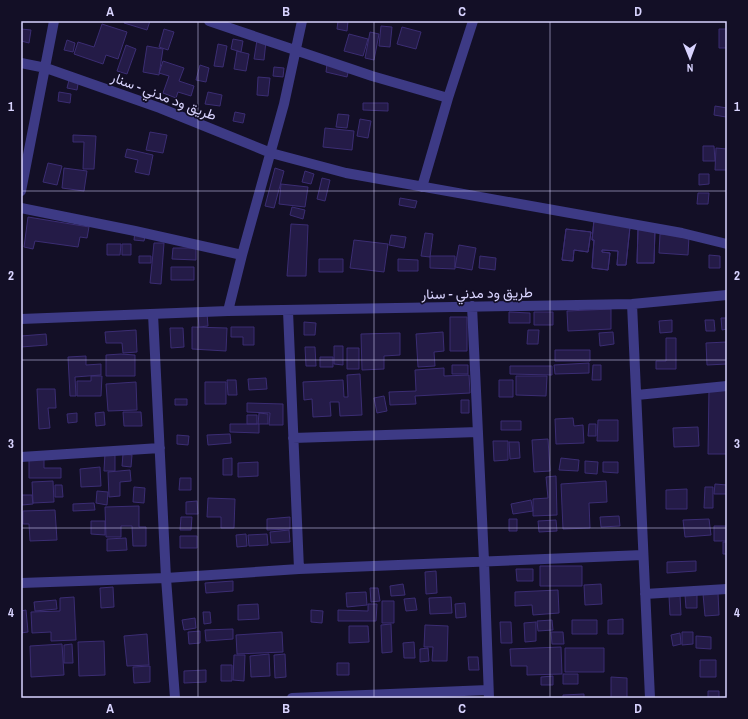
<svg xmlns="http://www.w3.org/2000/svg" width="748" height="719" viewBox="0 0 748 719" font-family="'Archivo Narrow',Vazirmatn,sans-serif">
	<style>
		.building { fill: #241b47; stroke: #3b2d73 }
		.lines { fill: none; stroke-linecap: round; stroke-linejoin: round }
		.minor { stroke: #3d3a85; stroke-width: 10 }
		.grid { fill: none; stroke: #d9d4ff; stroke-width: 1; stroke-opacity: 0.55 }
		.labels { text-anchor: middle; stroke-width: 3.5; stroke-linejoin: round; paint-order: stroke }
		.street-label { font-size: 14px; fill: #d9d4ff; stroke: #130f26 }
		.neatline { fill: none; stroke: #d9d4ff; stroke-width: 1.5 }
		.grid-label { font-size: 13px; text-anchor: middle; font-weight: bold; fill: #d9d4ff }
	</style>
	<rect width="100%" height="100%" fill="#130f26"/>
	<!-- building -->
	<path class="building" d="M125,21H150L147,30L124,23Z
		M338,21H348L347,31L337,29Z
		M102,24L127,32L118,59L106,55L103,64L74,54L78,42L94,47Z
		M381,26L392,27L390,47L379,46Z
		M402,27L421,32L416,49L397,44Z
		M21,29L31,30L29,43L21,41Z
		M164,29L174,32L168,50L159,47Z
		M719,29H727V48H719Z
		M370,32L379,34L374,60L365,58Z
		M349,34L368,39L363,56L344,51Z
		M233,39L243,41L241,52L231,49Z
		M67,40L75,43L73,52L64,50Z
		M257,40L266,41L264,60L254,59Z
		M218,44L227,46L223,67L214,66Z
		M126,45L136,49L127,74L117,71Z
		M147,46L163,49L159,75L143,72Z
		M237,51L249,54L246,71L234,69Z
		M163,61L184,68L179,81L194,86L191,96L178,92L176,98L163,93L169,76L159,73Z
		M327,64L349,68L347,77L326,72Z
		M200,65L209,68L206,82L196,80Z
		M274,67L284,68L283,77L273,76Z
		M70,76L79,78L77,90L67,88Z
		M258,77L270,78L268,96L257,95Z
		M59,92L71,94L70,103L58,101Z
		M208,92L222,95L220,106L205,104Z
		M363,103H388V111L363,110Z
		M715,106L727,108L726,117L714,115Z
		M235,112L245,114L243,123L233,121Z
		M338,114L349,115L347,128L336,127Z
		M360,119L371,121L368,138L357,136Z
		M325,128L354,131L352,150L323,147Z
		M150,132L167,135L163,153L146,150Z
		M73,135L96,136L94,169H83L84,142H73Z
		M703,146H714L715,161H703Z
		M716,148L727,149V170H715Z
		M127,149L153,155L149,175L135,172L138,160L125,157Z
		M48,163L62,166L57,185L43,182Z
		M64,168L87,171L84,191L62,188Z
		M275,168L284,171L274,208L265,206Z
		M305,171L314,174L311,184L302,182Z
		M699,174H709V184L699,185Z
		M322,178L330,180L325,201L317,199Z
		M281,184L308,187L305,207L279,204Z
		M698,193H709L708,204H697Z
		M400,198L417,201L415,208L399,205Z
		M292,207L305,210L303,219L290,215Z
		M28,217L89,227L87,238L80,237L78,247L35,241L33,249L24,247Z
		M594,220L630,227L626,265H617L618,251L602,250V252L610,253L608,270L592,268L594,240H592Z
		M594,220L630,227L626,265H617L618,251L602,250V252L610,253L608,270L592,268L594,240H592Z
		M291,224L308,225L306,276H287Z
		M566,229L591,232L588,252L574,250L573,261L562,260Z
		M566,229L591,232L588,252L574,250L573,261L562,260Z
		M638,229H655L654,263H637Z
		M638,229H655L654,263H637Z
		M135,231L146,232L144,241L134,240Z
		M425,233L433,234L430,257L421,256Z
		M660,234L689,236L688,255L659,253Z
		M391,235L406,237L404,248L389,245Z
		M354,240L388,244L384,272L350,268Z
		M154,243H164L161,284L150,283Z
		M107,244H121L120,255H107Z
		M122,244H131V255H122Z
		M459,245L476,248L472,270L455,267Z
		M173,248H196V260L172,259Z
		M709,255L720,256V268H709Z
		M139,256H151V263H139Z
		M430,256H455V269L430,268Z
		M480,256L496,258L495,270L479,268Z
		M319,259H343V272H319Z
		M398,259L418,260V271H398Z
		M171,267H194V280H171Z
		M611,309V329L568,331L567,311Z
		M509,312L530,313V323H509Z
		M534,312H553V325H534Z
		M207,313L208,326L199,327L198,314Z
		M450,317H467V351H450Z
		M721,318H727V329L722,330Z
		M672,320V332L660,333L659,321Z
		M705,320H714L715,331H706Z
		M304,322L316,323L315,335H304Z
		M192,327L227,328L226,351L192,349Z
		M231,327H254V345H243V337H231Z
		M170,328H183L184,347L171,348Z
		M136,330L137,352L123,353L122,343H106L105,332Z
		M528,330H539L538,344H527Z
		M443,332L444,351L434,352L435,366L418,367L416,334Z
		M613,332L614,344L600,346L599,333Z
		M400,333V355L384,356V369L362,370L361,334Z
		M46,334L47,345L21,347V336Z
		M666,338H676V369H656V361H666Z
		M727,342V364L707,365L706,343Z
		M334,346H343V365L334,364Z
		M305,347H315L316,366H306Z
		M347,348H359V369H347Z
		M555,350H590V361H555Z
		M121,354L135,355V376H106V355Z
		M86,356V365L101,364V375L75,377L76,396H70L68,357Z
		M320,357H333V367H320Z
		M589,363V373L555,374L554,365Z
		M452,365H468V374H452Z
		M593,365H601V380H592Z
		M510,366H552V375L510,374Z
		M444,368V376L469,375L470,393L415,396L416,404L390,405L389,392L416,391L415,370Z
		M360,374L362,415L340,416L339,402H330L331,416L313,417L312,399L304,400L303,382L343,380L344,397H348L347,375Z
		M91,376H102L101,396H77V381H91Z
		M516,376H547L546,396L516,395Z
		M266,378L267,389L249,390L248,379Z
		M227,380H236L237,395H228Z
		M499,380H513V397H499Z
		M136,382L137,410L108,411L106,384Z
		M205,382H226V404H205Z
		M709,388L727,389V454H708Z
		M37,389H55L56,408H48L50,428L39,429Z
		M384,396L387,411L377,413L374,398Z
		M175,399H187V405H175Z
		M461,400H469V413H461Z
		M247,403L283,404V425H269L270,413L247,412Z
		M104,412L105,425L96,426L95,413Z
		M123,412H141L142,426H124Z
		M77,413V422L68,423L67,414Z
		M259,413L268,414V424H258Z
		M247,415H257V424H247Z
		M573,418L574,426L583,425L584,443L556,444L555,419Z
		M598,420H618V441H597Z
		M501,421H521V430H501Z
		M230,424H259V433L230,432Z
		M589,424H596V436H588Z
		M698,427L699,446L674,447L673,428Z
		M230,434L231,443L208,445L207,435Z
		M177,435L189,436L188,445L177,444Z
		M548,439L550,471L534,472L532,440Z
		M493,441H508V460L494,461Z
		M509,442H519L520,458L510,459Z
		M105,453H115V471H104Z
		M123,454L132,455L131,467L122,466Z
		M29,457H44V468H61V478H29Z
		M232,458V475H223V459Z
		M561,458L579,460L578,471L559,470Z
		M585,461L598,462L597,474L585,473Z
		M258,462V476L238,477V463Z
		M603,462H618V473L603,472Z
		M100,467L101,486L81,487L80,469Z
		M130,470L131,481L120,482V496L109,497L108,472Z
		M556,476L557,515L533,516V499L548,498L546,477Z
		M180,478H191V490H179Z
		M53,481L54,502L33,503L32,482Z
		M606,481L607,502L589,503L590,528L563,529L561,484Z
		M715,484L727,485V494H714Z
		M55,485H62L63,497H55Z
		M134,487L145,488L144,503L133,502Z
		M705,487H713V508H704Z
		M687,489V509H666V490Z
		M97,491L108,492L107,505L96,503Z
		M21,495H32L33,504L22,505Z
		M208,498L235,499L234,528H221V517H207Z
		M531,500L533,511L513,514L511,504Z
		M197,501L198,514H186V502Z
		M94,503L95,510L73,511V504Z
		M139,506V527H146V546H133L132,526H121V537H106L105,507Z
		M55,510L57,540L30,541L29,524H23V511Z
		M619,516L620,526L601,527L600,517Z
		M181,517H192L191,530H180Z
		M290,517V529L267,530V519Z
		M509,519H517V531H509Z
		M709,519L711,535L685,537L683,520Z
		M556,520L557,531L539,532L538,521Z
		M91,521H105V535L91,534Z
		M714,526H727V541H714Z
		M289,530L290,542L271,543L270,532Z
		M246,534L247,546L237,547L236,535Z
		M267,534L268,545L249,546L248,535Z
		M180,536H197V548H180Z
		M126,538L127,550L107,551V539Z
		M723,542H727V554H723Z
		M696,561V571L667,573V562Z
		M540,566H582V586H540Z
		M516,569H533V581H517Z
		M436,571L437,593L426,594L425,572Z
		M233,581V591L206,593L205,583Z
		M403,584L405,595L391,596L390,586Z
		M601,584L602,604L585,605L584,585Z
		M113,587L114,607L101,608L100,588Z
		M370,588H378L380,601L371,602Z
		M558,590L559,613L533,615L532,605L515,606V592Z
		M366,592L367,605L347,607L346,593Z
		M718,593L719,615L705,616L703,594Z
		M697,594V608H686L685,595Z
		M680,595L681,615H670L669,596Z
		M74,597L76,640L51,641V632L32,633L31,612L60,611V598Z
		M451,597L452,613L430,614L429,598Z
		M415,598L417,610L406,611L404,599Z
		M56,600L57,609L35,611L34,602Z
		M382,601H394V623H382Z
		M465,603L466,617L456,618L455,604Z
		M258,604L259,619L238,620V605Z
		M368,604H377L376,621H338V610L368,611Z
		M26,610L28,632L21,633V611Z
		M311,610L323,611L322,623L311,622Z
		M203,612H210L211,623L204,624Z
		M195,618L196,628L184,630L182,620Z
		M623,619V634H608V620Z
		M552,620L553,630L538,631L537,621Z
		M572,620H597V634H572Z
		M500,622H511L512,643H501Z
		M536,622V641L525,642L524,623Z
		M391,624L392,652L382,653L381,625Z
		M425,625L448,626L447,661H432L433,647H424Z
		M349,626H368L369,642L349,643Z
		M233,629V639L206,641L205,630Z
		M200,631V643L189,644L188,632Z
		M282,632L283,652L237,654L236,635Z
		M551,632H563L564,644H552Z
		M682,632H693V644L682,645Z
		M680,633L681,644L673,646L671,635Z
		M147,634L149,665L127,666L124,636Z
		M696,636L711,637V649L696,648Z
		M104,641L105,675L79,676L78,642Z
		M414,642L415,658H404L403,643Z
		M62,644L64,675L31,677L30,646Z
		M72,644L73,663H64V645Z
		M561,647L562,674L527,675V666H511L510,649Z
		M428,648L429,661L420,662V649Z
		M565,648H604V672H565Z
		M269,654L270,676L251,677L250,656Z
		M285,654L286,677L275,678L274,655Z
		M234,655H245L244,681L233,680Z
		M468,657H478L479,670H469Z
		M700,660H716V677H700Z
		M337,663H349V675H337Z
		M221,665H232V681H221Z
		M150,666V682L134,683L133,667Z
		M206,670V682L184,683V671Z
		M563,674H578V684H563Z
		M553,676V685H541V677Z
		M611,677L627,678V698H611Z
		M708,691H719V698H708Z
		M584,694V698H563V695Z"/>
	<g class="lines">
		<!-- minor -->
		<path class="minor" d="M209,21L372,76L448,98
			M21,63L46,68L160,108L271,153L346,173L682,233L727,244
			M422,187L448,98L473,21
			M21,191L54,21
			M21,208L135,231L242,255
			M632,304L650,698
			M472,306L484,561L489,698
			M228,311L242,255L284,104L302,21
			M288,311L299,569
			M153,314L166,578L175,698
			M21,319L228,311L632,304L727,295
			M637,395L727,386
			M293,438L478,432
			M21,457L160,448
			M21,583L166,578L299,569L643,555
			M645,594L727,589
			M292,698L488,690"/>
	</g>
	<!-- grid -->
	<path class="grid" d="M198,21V698M374,21V698M550,21V698M21,191H727M21,360H727M21,528H727"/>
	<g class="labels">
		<!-- street labels -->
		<g class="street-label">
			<text transform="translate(164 96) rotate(21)" y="5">طريق ود مدني - سنار</text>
			<text transform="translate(477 293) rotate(-1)" y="5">طريق ود مدني - سنار</text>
		</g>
	</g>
	<!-- border -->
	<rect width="748" height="719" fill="none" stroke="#130f26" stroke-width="44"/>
	<!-- north arrow -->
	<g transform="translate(690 58) rotate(179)" stroke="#130f26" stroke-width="3" paint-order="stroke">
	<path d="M0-3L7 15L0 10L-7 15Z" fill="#d9d4ff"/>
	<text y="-6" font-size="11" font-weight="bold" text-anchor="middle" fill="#d9d4ff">N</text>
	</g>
	<rect x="22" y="22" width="704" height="675" class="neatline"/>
	<g class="grid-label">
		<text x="110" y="16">A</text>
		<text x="286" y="16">B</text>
		<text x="462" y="16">C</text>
		<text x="638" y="16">D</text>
		<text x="11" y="111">1</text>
		<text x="737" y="111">1</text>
		<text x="11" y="280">2</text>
		<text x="737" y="280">2</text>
		<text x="11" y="448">3</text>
		<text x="737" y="448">3</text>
		<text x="11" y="617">4</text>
		<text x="737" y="617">4</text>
		<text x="110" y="713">A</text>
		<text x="286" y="713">B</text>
		<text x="462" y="713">C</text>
		<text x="638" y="713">D</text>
	</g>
</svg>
